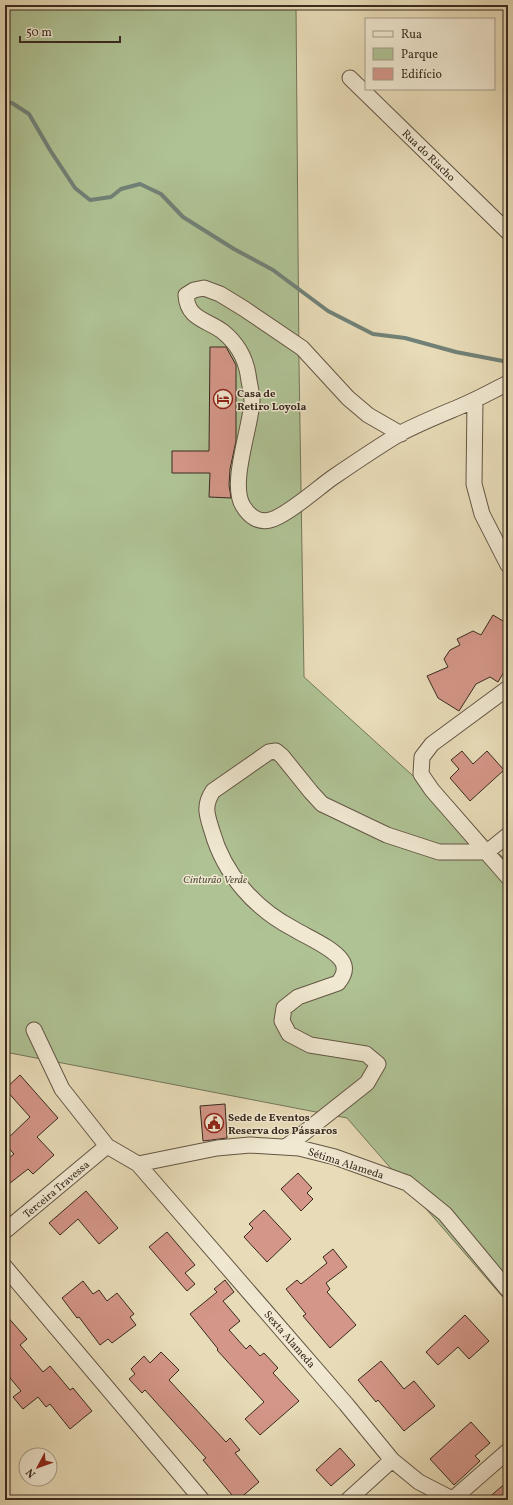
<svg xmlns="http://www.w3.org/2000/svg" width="513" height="1505" viewBox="0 0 513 1505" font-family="Vollkorn,serif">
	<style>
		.green { fill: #afc294; stroke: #74765a }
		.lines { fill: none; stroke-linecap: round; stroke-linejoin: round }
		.stream { stroke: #718177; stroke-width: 4 }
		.building { fill: #d49688; stroke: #382a1f }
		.minor-casing { stroke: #645645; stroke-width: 17 }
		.minor { stroke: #f0e8d1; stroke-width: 15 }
		.labels { text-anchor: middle; stroke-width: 3; stroke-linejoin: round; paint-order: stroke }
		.street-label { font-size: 11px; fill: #382a1f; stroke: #f0e8d1 }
		.poi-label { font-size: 11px; font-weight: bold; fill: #382a1f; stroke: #f0e8d1; text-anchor: start }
		.park-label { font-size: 11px; font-style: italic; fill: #56503c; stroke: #f0e8d1 }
	</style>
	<rect width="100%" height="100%" fill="#e8dcb8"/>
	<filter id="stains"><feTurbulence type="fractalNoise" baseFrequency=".005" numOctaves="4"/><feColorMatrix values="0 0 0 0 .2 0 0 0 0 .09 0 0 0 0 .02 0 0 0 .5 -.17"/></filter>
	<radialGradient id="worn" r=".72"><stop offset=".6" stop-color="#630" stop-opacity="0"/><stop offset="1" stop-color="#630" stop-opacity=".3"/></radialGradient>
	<!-- green -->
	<path class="green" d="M5,5H296L299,363L304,677L508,862V1303L347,1118L5,1052Z"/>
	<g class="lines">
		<!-- stream -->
		<path class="stream" d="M5,103H12L29,114L50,150L75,188L90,200L111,197L121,189L140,184L161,194L183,217L234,249L273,270L328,311L373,334L405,338L456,352L503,361L508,364"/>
	</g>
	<!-- building -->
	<path class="building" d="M210,347H226L236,365V441L230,469L229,485L231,498L209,497L210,473H172V451H209Z
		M493,615L508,624V665L498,682L490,677L476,684L459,711L438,698L427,676L448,667L444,659L450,650L460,645L457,639L473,631L481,635Z
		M462,751L473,764L487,751L504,770L470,801L450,778L459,769L451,760Z
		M20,1075L58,1118L37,1137L54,1155L33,1174L28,1169L5,1187V1161L14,1154L5,1144V1141L30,1117L5,1089Z
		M225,1104L227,1138L203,1141L200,1106Z
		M298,1173L312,1188L307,1193L313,1199L301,1211L281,1189Z
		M86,1191L118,1228L99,1244L78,1219L60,1235L49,1223Z
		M264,1210L291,1239L267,1262L244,1237L253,1228L249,1224Z
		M167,1232L195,1265L185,1273L195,1284L187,1291L149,1247Z
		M333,1249L347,1267L326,1283L330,1289L327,1292L356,1325L330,1348L303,1316L306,1314L286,1289L297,1280L301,1284L327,1263L323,1257Z
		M225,1280L234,1292L223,1301L240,1321L229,1330L246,1349L250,1345L260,1356L264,1353L278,1368L273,1373L299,1401L260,1435L245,1419L264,1402L217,1350L218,1349L190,1314L217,1292L214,1289Z
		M83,1281L93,1294L99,1290L107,1301L117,1293L134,1314L130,1317L136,1325L112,1343L108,1339L100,1345L79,1317L77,1318L62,1298Z
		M5,1314L27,1339L20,1345L43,1372L50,1366L70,1390L73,1388L92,1411L70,1429L50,1404L46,1407L38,1397L23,1409L13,1397L21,1391L5,1372Z
		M465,1315L489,1341L469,1359L458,1347L438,1365L426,1352Z
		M161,1352L179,1370L169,1380L226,1442L230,1438L240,1450L235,1453L259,1482L238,1500H236L203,1460L206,1458L145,1390L142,1393L129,1379L135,1374L131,1369L144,1356L150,1363Z
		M381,1361L404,1389L414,1381L435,1406L404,1431L378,1400L376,1402L358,1380Z
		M471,1422L490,1443L475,1456L480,1461L454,1485L430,1459Z
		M340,1448L355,1465L331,1486L316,1470Z
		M508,1481V1500H486Z"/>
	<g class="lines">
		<defs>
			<path id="minor" d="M350,78L508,232
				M475,400L474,484L482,514L508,565
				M401,434L368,415L348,398L302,348L243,308L220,294L204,288L194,290L186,295C187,319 207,320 222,331C236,342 245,357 248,374C249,383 252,393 252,401C251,427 229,484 243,506C249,516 258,523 270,520C285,517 318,488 332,478C354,463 379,446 401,433C420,423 440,415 459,407C476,400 492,391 508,383
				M508,688L432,744L422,757L421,774L432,790L508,877
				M34,1030L62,1089L107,1146L138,1164L346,1404L392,1460L419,1482L454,1500
				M286,1147L367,1083L378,1064L366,1054L310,1045L289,1034L282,1021L284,1008L298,997L338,983C343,977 347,969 342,961C334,948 307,937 294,929C255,909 224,874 212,831C207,815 203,806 213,791L269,752L276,751L282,756L311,792L322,804L387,835L439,852H487L508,835
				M138,1164L217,1148L250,1145L299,1148L335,1157L407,1183L445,1214L508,1290
				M5,1231L107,1146
				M5,1267L202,1500
				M453,1499L508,1451
				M348,1500L392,1460"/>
		</defs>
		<!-- minor casing -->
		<use href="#minor" class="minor-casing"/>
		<!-- minor -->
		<use href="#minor" class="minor"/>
	</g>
	<!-- icons -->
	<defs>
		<symbol id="hotel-ring" viewBox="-11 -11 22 22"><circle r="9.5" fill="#f0e8d1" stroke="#8f2418" stroke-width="1.5"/><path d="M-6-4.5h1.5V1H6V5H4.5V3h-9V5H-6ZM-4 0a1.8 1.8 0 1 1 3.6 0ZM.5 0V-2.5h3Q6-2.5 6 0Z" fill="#8f2418"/></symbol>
		<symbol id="civic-ring" viewBox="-11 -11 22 22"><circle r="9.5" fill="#f0e8d1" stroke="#8f2418" stroke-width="1.5"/><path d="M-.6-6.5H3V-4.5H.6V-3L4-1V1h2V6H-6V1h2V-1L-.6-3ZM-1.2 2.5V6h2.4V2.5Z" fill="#8f2418"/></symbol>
	</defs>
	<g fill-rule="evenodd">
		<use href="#hotel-ring" x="212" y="388" width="22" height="22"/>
		<use href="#civic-ring" x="203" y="1112" width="22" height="22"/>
	</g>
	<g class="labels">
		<!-- street labels -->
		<g class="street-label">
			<text transform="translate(429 155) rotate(44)" y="4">Rua do Riacho</text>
			<text transform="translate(346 1163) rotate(18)" y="4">Sétima Alameda</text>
			<text transform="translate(56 1189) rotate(-40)" y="4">Terceira Travessa</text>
			<text transform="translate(290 1339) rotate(49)" y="4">Sexta Alameda</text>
		</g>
		<!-- poi labels -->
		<g class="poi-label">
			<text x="237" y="397">Casa de<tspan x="237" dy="13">Retiro Loyola</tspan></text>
			<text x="228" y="1121">Sede de Eventos<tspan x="228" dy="13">Reserva dos Pássaros</tspan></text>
		</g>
		<!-- park labels -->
		<g class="park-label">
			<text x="215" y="883">Cinturão Verde</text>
		</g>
	</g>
	<!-- margin -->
	<rect width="513" height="1505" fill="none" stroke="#e8dcb8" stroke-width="20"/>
	<rect x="6" y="6" width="501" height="1493" fill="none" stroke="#382a1f" stroke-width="2"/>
	<rect x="10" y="10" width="493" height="1485" fill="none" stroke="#382a1f"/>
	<!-- legend -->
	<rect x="365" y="18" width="130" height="72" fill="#f0e8d1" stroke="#a69c8a"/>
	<rect x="373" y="31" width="20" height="6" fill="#f0e8d1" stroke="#a69c8a"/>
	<text x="401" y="38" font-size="12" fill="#382a1f">Rua</text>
	<rect x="373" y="48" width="20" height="12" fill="#afc294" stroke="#a69c8a"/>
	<text x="401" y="58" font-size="12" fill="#382a1f">Parque</text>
	<rect x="373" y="68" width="20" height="12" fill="#d49688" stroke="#a69c8a"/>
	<text x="401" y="78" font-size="12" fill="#382a1f">Edifício</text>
	<!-- north arrow -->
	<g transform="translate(38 1467) rotate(229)"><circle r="19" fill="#f0e8d1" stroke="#a69c8a"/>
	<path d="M0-3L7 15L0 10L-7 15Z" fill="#8f2418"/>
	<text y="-6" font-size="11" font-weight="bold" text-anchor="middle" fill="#382a1f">N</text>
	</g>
	<!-- scale -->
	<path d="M20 36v6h100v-6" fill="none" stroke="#382a1f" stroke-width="2"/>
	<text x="26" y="36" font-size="12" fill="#382a1f" stroke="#f0e8d1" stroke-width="3" paint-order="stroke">50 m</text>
	<rect width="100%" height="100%" filter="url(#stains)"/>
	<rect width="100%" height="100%" fill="url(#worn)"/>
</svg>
